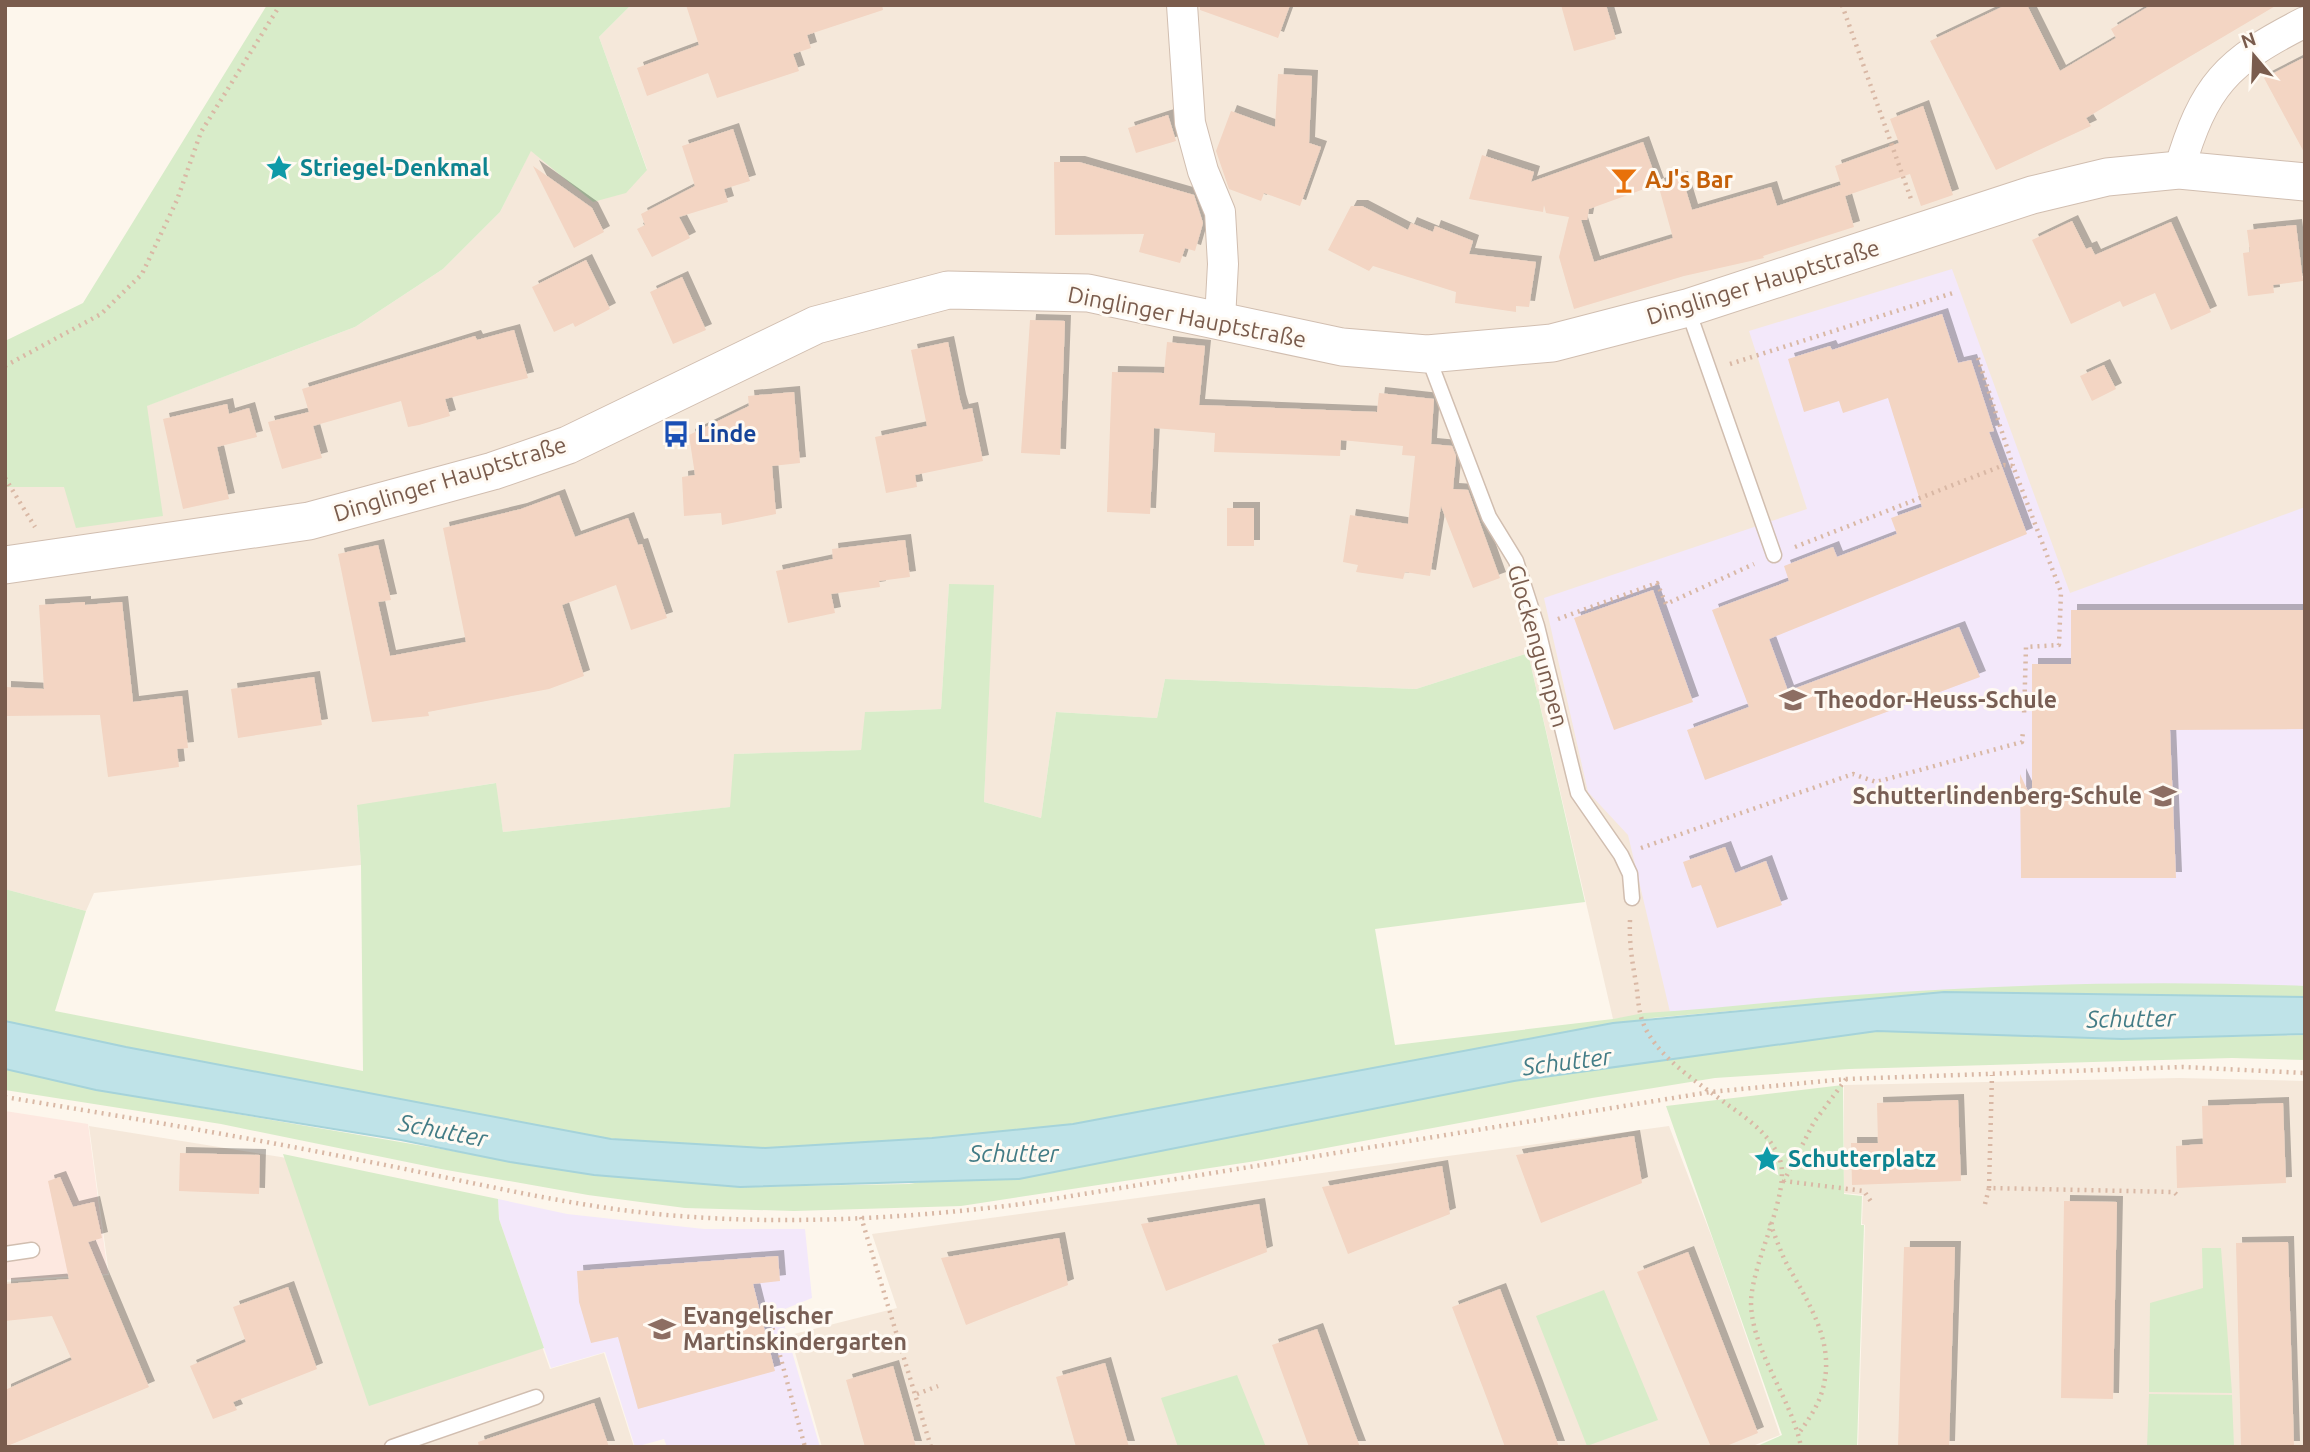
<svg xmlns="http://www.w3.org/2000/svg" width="2310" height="1452" viewBox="0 0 2310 1452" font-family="Ubuntu,sans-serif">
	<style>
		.residential { fill: #f5e8da }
		.commercial { fill: #fde8e0 }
		.education { fill: #f3e8fa }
		.green { fill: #d8ecc9 }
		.water { fill: #bfe3e8; stroke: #a5d3da; stroke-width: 2 }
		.building { fill: #f3d5c3; fill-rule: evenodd; filter: url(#shadow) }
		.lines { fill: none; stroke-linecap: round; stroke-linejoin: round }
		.service-casing { stroke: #d1beb0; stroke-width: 17 }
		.minor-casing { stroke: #d1beb0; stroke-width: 32 }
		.tertiary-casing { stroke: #d1beb0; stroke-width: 39 }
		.path { stroke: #d9b8a5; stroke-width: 4.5; stroke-dasharray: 2 5; stroke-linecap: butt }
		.service { stroke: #fff; stroke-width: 14 }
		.minor { stroke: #fff; stroke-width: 30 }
		.tertiary { stroke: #fff; stroke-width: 37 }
		.labels { text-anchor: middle; stroke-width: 6; stroke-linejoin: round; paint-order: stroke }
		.culture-label { font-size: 23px; font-weight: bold; fill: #0d838f; stroke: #fffaf3; text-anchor: start }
		.food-label { font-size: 23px; font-weight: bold; fill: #c56008; stroke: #fffaf3; text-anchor: start }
		.street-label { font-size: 23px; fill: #7a5c4d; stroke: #fffaf3 }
		.transit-label { font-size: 23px; font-weight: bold; fill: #164399; stroke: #fffaf3; text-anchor: start }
		.education-label { font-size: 23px; font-weight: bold; fill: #785e54; stroke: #fffaf3; text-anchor: start }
		.water-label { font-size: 24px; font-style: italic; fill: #437c86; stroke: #fffaf3 }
	</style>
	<defs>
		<filter id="shadow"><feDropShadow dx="6" dy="-6" stdDeviation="0" flood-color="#0004"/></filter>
	</defs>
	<rect width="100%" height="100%" fill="#fdf6ec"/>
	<!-- residential -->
	<path class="residential" d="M631,5H2305V986L2252,984L1670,1012L1613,1019L1528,653L1416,689L1165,679L1157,718L1056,712L1041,818L984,802L993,585H949L941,709L866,712L861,750L735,754L731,807L503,832L495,783L357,806L361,865L94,893L86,911L5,889V487L64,486L162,515L146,406L355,327L443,269L500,212L531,150L593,202L647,169L599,37Z
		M2179,1078L2305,1081V1447H1858L1865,1225L1862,1224L1863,1195L1844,1193V1085Z
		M89,1126L281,1157L497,1200V1219L550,1369L604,1353L634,1447H5V1282L109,1275Z
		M1669,1126L1714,1243L1780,1435L1750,1447H822L790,1335L897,1308L872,1234Z"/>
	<!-- commercial -->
	<path class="commercial" d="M5,1111L88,1124L108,1274L5,1280Z"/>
	<!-- education -->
	<path class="education" d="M1952,269L2070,593L2305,507V986L2025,987L1670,1012L1628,835L1588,792L1544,598L1807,509L1749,331Z
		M498,1199L567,1214L704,1229H805L812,1298L780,1311L820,1447H667L664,1439L635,1447L605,1352L551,1368L499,1219Z"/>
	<!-- green -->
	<path class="green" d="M267,5H631L599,37L647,170L626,193L593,202L531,151L500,212L443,269L355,327L147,406L163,516L76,528L64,487H5V341L83,303Z
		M949,584L994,585L984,802L1041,818L1056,712L1157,718L1165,679L1416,689L1528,653L1585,902L1375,929L1395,1045L1613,1019L1644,1013C1714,1009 1785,1000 1855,995C2004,984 2156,980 2305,986V997L1944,992L1652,1018L1073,1124L932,1138L765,1148L611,1139L126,1047L5,1021V889L86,911L55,1011L363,1071L361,865L357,805L496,783L503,832L730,807L734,754L861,750L865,712L941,709Z
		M1877,1031L2122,1039L2305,1035V1060L2232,1058L1849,1069L1715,1078L1592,1098L1256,1161L961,1206L794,1211L685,1208L588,1195L441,1169L221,1124L5,1090V1069L96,1090L594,1175L740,1187L909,1184L1514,1081Z
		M1843,1085L1844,1194L1862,1196L1861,1225H1864L1857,1447H1755L1782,1435L1666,1106Z
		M283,1154L498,1199L499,1219L544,1348L369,1406Z
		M2202,1248H2221L2232,1393L2149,1392L2150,1303L2203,1288Z
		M1604,1290L1658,1420L1587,1446L1536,1316Z
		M1237,1375L1266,1447H1178L1161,1398Z
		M2149,1394L2232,1395L2234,1447H2147Z"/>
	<!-- water -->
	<path class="water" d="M1944,992L2305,997V1034L2122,1039L1877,1031L1514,1081L1019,1179L740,1187L594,1175L510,1162L401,1140L96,1090L5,1069V1021L126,1047L611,1139L765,1148L932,1138L1073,1124L1613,1023Z"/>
	<!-- building -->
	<path class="building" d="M686,5H882L883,10L807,35L811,48L793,54L799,71L717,98L708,73L647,96L637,68L699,45Z
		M1200,5H1290L1278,38L1200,10Z
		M1561,5H1606L1616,39L1574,51Z
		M2006,5H2027L2060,71L2116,38L2111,29L2151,5H2277L2086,118L2091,126L1996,170L1930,41Z
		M2305,57V154L2264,78Z
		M1278,74L1312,76L1309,143L1321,147L1300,206L1264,193L1261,201L1229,189L1216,151L1231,111L1275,127Z
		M1923,106L1953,195L1921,206L1910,174L1845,196L1854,227L1763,256L1764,258L1684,276L1574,309L1559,257L1569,217L1546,213L1544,205L1543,212L1469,199L1482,155L1534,172L1531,182L1643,142L1658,184L1682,177L1692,210L1771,187L1777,206L1841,185L1835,166L1899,143L1890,119ZM1658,184L1673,238L1594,262L1581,220H1587L1589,209Z
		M1168,115L1176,141L1136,153L1128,128Z
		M733,129L750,181L724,189L728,202L679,217L690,238L652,257L637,229L645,225L641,214L695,186L682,146Z
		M1054,162H1079L1194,195L1203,223L1195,251L1185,248L1180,263L1139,252L1144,234L1055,235Z
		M533,166L592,208L604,232L574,248Z
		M1351,206H1362L1408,230L1411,223L1433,232L1435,226L1473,241L1469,254L1536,262L1529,307L1516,306V312L1455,303L1456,292L1373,266L1369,271L1328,250Z
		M2072,221L2086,249L2091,247L2095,255L2171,222L2211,312L2171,330L2155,293L2123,307L2120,301L2071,324L2032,240Z
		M2296,225L2303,281L2273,285L2274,293L2248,296L2243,253L2250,252L2247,230Z
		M586,260L610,309L575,327L573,323L554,332L532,287Z
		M682,277L706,330L673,344L650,292Z
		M1942,314L1958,363L1971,360L1994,431L1989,432L2027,534L1769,639L1788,691L1959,627L1980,677L1705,780L1687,730L1749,707L1712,610L1789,581L1784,566L1833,547L1837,557L1897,534L1891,518L1922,507L1888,398L1843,413L1839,401L1804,412L1788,359L1830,346L1832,350Z
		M1030,320L1065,321L1060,455L1021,453Z
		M514,330L528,378L445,399L450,416L419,425L408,427L401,401L313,426L322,458L282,469L268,422L309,412L302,389L475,336L477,340Z
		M948,342L960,400L963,410L972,408L983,461L915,475L917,487L886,493L875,437L927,426L911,350Z
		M1167,342L1205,346L1199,405L1377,412L1379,393L1434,399L1431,444L1452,446L1456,456L1453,489L1468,490L1500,578L1473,588L1441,506L1430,576L1405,572L1403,579L1356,572L1358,565L1343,562L1350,515L1408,524L1415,456L1402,455L1403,446L1341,440L1340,456L1214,452L1215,433L1154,428L1150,514L1107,512L1112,372L1164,373Z
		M2104,365L2116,389L2092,401L2080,376Z
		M794,392L800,463L772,466L776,514L722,525L721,513L684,516L682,477L695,475L689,435L749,406L748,396Z
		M227,404L229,414L249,408L257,437L217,447L229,499L183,509L163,419Z
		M559,495L575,537L628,518L638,545L642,544L667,618L631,630L616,585L562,605L584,676L549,689L428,712L429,716L372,722L338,554L378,545L391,600L378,602L390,656L466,642L443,528L521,509Z
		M1227,508H1254V546H1227Z
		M905,540L910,577L879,581L880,587L831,594L835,613L788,623L776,571L833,559L832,549Z
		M1653,590L1693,702L1614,730L1574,618Z
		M85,602V605L122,602L133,702L182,696L188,748L177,749L179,767L108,777L100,715L5,716V687L44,689L39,605Z
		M2071,610H2305V729L2170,730L2176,878H2021L2020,774L2032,800V664H2071Z
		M314,677L322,725L238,738L231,689Z
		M1725,847L1735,873L1766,861L1782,905L1717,928L1701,885L1692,888L1683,862Z
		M1958,1100L1961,1181L1852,1185L1851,1143H1878L1877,1103Z
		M2283,1103L2286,1183L2177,1188L2176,1146L2203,1144L2202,1106Z
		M1634,1136L1642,1183L1541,1223L1516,1155Z
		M180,1153L260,1155L259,1194L179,1191Z
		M1442,1166L1450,1214L1348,1254L1322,1187Z
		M60,1177L73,1207L94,1202L102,1238L88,1242L149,1387L5,1447V1390L72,1360L52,1316L5,1321V1284L69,1279L48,1181Z
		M2064,1201L2117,1202L2113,1399L2061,1398Z
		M1259,1204L1267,1252L1166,1291L1141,1224Z
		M1059,1238L1068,1285L966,1325L941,1258Z
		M2288,1242L2294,1447H2241L2236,1243Z
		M1904,1247H1955L1949,1447H1898Z
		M1688,1252L1758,1433L1724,1447H1711L1637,1272Z
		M778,1256L780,1281L753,1284L775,1371L638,1409L618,1337L591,1343L579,1302L577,1271Z
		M288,1287L317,1369L233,1402L237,1410L213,1419L190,1366L246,1342L233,1307Z
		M1500,1289L1536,1384L1559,1447H1505L1488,1401L1452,1307Z
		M1317,1329L1352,1426L1360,1447H1309L1272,1345Z
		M1105,1363L1129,1447H1076L1056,1377Z
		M893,1366L916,1447H865L846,1380Z
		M594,1403L609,1447H479L478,1442Z"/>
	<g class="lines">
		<defs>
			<path id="service" d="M1688,310L1774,555
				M1427,354L1489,517L1516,561L1537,626L1578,793L1621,855L1630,874L1632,898
				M5,1254L32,1250
				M392,1447L536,1397"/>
			<path id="minor" d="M1182,5L1190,123L1203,171L1220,212L1223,264L1220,319
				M2179,170C2204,85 2226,62 2305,22"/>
			<path id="tertiary" d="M5,565L309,521L493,471L568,445L816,325L948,290L1088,293L1342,347L1427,354L1552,343L1687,308L2032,195L2107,177L2179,170L2305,182"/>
		</defs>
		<!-- service casing -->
		<use href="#service" class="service-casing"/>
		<!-- minor casing -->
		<use href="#minor" class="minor-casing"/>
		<!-- tertiary casing -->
		<use href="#tertiary" class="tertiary-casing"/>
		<!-- path -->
		<path class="path" d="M1842,5L1911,199
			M1978,358L2013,466
			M1730,364L1956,292
			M5,366L101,314L142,274L177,200L201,132L280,5
			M5,478L35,527
			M1795,547L2004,465L2013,466L2061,592L2059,645L2026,647L2024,716
			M1558,619L1657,583L1666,604L1754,564
			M1641,848L1853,774L1876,782L2022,742L2023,731
			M1630,920C1629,942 1632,961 1636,983C1638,995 1638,1008 1642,1020C1654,1056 1699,1083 1728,1105C1748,1119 1769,1134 1779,1157C1793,1191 1752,1260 1751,1302C1751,1350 1792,1399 1801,1447
			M1846,1079L1814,1122L1784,1181L1864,1191L1872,1203
			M5,1097C125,1117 246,1137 365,1161C469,1181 573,1208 679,1216C792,1225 910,1218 1022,1204L1710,1092L1846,1079L2183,1067L2305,1073
			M1989,1188L1992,1075
			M1985,1204L1989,1188L2174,1192L2180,1198
			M861,1217L931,1447
			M1770,1223C1776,1238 1781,1254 1789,1268C1813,1310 1839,1351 1819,1400C1814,1412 1806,1423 1799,1433
			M767,1308L805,1447
			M917,1394L938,1386"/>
		<!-- service -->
		<use href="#service" class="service"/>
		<!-- minor -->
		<use href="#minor" class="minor"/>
		<!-- tertiary -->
		<use href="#tertiary" class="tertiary"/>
	</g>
	<!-- icons -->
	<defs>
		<symbol id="sight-bare" viewBox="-9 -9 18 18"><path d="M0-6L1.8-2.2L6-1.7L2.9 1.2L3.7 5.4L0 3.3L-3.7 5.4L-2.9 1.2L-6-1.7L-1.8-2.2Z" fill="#0f9aa8" stroke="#fffaf3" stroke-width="2.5" paint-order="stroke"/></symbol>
		<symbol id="bar-bare" viewBox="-9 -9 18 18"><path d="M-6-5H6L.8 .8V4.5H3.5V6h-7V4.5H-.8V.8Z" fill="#e8710a" stroke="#fffaf3" stroke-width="2.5" paint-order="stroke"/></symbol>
		<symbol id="bus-bare" viewBox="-9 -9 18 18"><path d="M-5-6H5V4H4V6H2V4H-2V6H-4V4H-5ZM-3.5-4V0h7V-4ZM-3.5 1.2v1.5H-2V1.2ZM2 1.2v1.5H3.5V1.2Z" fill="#1a4fb4" stroke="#fffaf3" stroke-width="2.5" paint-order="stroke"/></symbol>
		<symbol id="school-bare" viewBox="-9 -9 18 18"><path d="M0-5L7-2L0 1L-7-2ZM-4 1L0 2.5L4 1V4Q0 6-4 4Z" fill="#8d6e63" stroke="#fffaf3" stroke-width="2.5" paint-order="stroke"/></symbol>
	</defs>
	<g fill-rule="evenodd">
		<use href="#sight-bare" x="260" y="149" width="38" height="38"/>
		<use href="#bar-bare" x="1605" y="161" width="38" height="38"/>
		<use href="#bus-bare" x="657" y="415" width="38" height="38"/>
		<use href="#school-bare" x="1774" y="681" width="38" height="38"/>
		<use href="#school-bare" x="2144" y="777" width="38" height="38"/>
		<use href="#sight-bare" x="1748" y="1140" width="38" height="38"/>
		<use href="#school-bare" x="643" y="1310" width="38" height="38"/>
	</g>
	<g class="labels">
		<!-- culture labels -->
		<g class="culture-label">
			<text x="300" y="176">Striegel-Denkmal</text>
			<text x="1788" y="1167">Schutterplatz</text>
		</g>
		<!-- food labels -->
		<g class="food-label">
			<text x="1645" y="188">AJ's Bar</text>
		</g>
		<!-- street labels -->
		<g class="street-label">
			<text transform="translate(1763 282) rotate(-17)" y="8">Dinglinger Hauptstraße</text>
			<text transform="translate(1187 317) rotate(11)" y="8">Dinglinger Hauptstraße</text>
			<text transform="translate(450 479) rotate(-17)" y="8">Dinglinger Hauptstraße</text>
			<text transform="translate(1538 646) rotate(74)" y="8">Glockengumpen</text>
		</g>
		<!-- transit labels -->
		<g class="transit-label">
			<text x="697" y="442">Linde</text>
		</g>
		<!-- education labels -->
		<g class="education-label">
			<text x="1814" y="708">Theodor-Heuss-Schule</text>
			<text x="2142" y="804" text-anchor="end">Schutterlindenberg-Schule</text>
			<text x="683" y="1324">Evangelischer<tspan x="683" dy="26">Martinskindergarten</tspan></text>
		</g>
		<!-- water labels -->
		<g class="water-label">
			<text transform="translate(2131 1019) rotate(-1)" y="8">Schutter</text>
			<text transform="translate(1567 1062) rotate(-7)" y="8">Schutter</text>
			<text transform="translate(443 1131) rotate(11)" y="8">Schutter</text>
			<text x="1014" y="1162">Schutter</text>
		</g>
	</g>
	<!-- border -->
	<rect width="2310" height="1452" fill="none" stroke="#7a5c4d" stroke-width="14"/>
	<!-- north arrow -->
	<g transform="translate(2254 56) rotate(341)" stroke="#fffaf3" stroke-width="5" paint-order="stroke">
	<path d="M0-5L12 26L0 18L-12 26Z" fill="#7a5c4d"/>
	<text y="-10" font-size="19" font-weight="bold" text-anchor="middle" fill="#7a5c4d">N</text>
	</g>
</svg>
